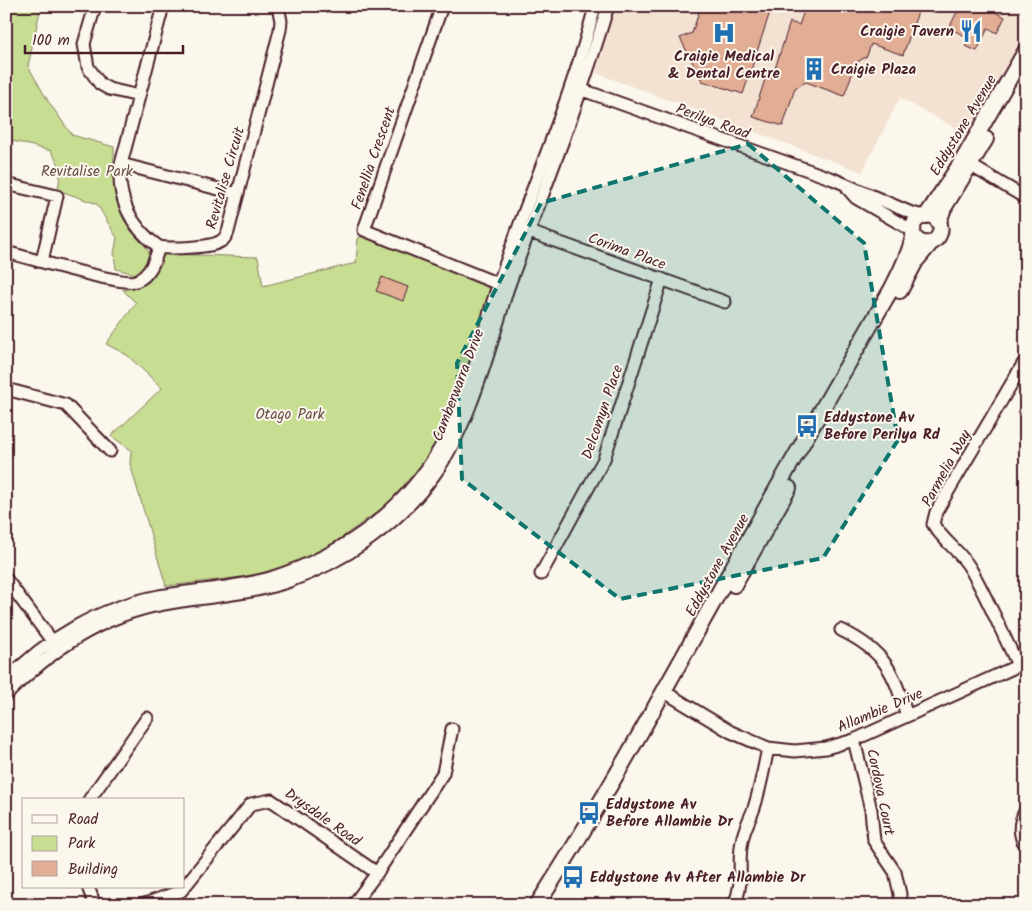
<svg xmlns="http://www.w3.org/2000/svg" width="1032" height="911" viewBox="0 0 1032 911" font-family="Kalam,sans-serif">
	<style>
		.built { fill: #f3e1d2 }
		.green { fill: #c7dd92; stroke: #887e5e }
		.building { fill: #e1ad95; stroke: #4a1f2b }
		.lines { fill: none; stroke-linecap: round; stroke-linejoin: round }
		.minor-casing { stroke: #4a1f2b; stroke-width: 15 }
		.major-casing { stroke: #4a1f2b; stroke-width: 18 }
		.minor { stroke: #fbf7ec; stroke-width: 11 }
		.major { stroke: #fbf7ec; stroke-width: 14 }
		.marked { fill: #0f766e; fill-opacity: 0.2; stroke: #0f766e; stroke-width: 4; stroke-dasharray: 10 6; stroke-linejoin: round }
		.labels { text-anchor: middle; stroke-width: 4; stroke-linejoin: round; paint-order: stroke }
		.poi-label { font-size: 15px; font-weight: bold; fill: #4a1f2b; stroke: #fbf7ec; text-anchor: start }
		.street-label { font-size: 15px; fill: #4a1f2b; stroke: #fbf7ec }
		.park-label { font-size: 15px; fill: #694e45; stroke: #fbf7ec }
	</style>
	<rect width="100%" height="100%" fill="#fbf7ec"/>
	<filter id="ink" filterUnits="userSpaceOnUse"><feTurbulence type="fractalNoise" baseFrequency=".02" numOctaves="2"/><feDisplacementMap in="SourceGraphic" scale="10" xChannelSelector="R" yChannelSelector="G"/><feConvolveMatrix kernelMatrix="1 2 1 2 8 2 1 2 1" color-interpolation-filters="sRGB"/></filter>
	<g filter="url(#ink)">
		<!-- built -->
		<path class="built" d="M615,6H1026V39L967,134L900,98L862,172L596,73Z"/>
		<!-- green -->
		<path class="green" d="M6,6H41L28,66L48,101L72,135L114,147V179L119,203L149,252L146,264L135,274L116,269L114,254L117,238L97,204L58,190L61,168L51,151L6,139Z
			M365,235L497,288L482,343L450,418L425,460L388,504L312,559L268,574L166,586L130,464L131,450L111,436L162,388L127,355L106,344L136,303L123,290L133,288L164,254L258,257L263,286L356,263L358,238Z"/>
		<!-- building -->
		<path class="building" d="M701,6H772L743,94L702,81L680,38L692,33Z
			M817,6H879V8L919,9L903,55L871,44L867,56L856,63L844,96L806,82L795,88L783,126L753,117L766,76L772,78L790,22L799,25L805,8L816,11Z
			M960,6H998L995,12L1005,17L997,33L988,28L977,51L965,46L969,38L949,28Z
			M382,277L408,287L403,301L376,291Z"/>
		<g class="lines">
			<defs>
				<path id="minor" d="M95,6L84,44L88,67L100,84L109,89L139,96
					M442,6L364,230L506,287
					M574,87L833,179L909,212L923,216
					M963,161L1026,198
					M121,164L238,194
					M6,184L57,196L42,261
					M848,189L856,198L913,231
					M524,230L725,302
					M159,247C131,228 116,197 121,164L163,6
					M6,252C26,257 122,286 136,281C150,276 155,260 159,247C170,249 211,248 221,241C225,239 226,236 228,232L280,30L281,21L278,6
					M6,389L66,405L110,451
					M541,574L604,459L662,279
					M6,579L55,645
					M841,630C886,652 893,671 907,716
					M1018,665C1002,633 988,599 970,568C960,551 943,541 933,524L936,512L1023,364L1026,362
					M6,681C46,638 101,607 159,596C195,590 234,588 270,578C346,554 412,506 448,433C461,407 475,370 482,341C484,335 485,329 487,322C495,291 507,260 518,229C545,155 576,82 595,6
					M663,691L731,732L768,748L795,751L826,748L854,740L1026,662
					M6,695C50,651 101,615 164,604C205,597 247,595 287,582C345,562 398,525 434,475C463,435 482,375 496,328C501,313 504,299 509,285C543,192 580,101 608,6
					M854,740L871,810L874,841L895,872L900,894V905
					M89,800L147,718
					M1026,810C1018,823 1018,834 1026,847
					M88,887L95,905
					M142,905L181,891L251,804L271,800L377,873
					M353,905L377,873L443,773L452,729
					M734,905C745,881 737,864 742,841C744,829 750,819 754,808C760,789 764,768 768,748"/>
				<path id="major" d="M926,216L962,161L1026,50
					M939,222L944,208L986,139
					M900,291L916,261L931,243
					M734,585L789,488
					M537,905C610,792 673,674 738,558C788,467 840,378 892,288C900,272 909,255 913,237C914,230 911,224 918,219C933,207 951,229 933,242C925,245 918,243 913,235"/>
			</defs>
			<!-- minor casing -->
			<use href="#minor" class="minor-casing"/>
			<!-- major casing -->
			<use href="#major" class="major-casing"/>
			<!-- minor -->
			<use href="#minor" class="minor"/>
			<!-- major -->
			<use href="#major" class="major"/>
		</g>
	</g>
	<!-- marked area -->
	<path class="marked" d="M748,144L864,243L898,440L823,558L620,599L462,479L457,363L541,203Z"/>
	<!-- icons -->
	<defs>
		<symbol id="restaurant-bare" viewBox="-9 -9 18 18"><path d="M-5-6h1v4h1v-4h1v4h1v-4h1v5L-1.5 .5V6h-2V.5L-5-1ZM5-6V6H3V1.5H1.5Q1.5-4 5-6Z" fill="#1f6fb2" stroke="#fbf7ec" stroke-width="2.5" paint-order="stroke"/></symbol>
		<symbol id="hospital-bare" viewBox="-9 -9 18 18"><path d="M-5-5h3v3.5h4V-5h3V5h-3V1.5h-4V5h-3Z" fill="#1f6fb2" stroke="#fbf7ec" stroke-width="2.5" paint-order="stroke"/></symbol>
		<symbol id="building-bare" viewBox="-9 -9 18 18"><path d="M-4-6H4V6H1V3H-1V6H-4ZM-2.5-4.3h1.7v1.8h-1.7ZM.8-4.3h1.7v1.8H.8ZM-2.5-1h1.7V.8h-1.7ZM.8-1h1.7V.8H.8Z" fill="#1f6fb2" stroke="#fbf7ec" stroke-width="2.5" paint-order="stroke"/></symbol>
		<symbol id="bus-bare" viewBox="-9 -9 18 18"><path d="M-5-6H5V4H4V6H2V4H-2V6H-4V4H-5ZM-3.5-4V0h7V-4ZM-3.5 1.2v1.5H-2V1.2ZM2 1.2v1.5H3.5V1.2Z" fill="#1f6fb2" stroke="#fbf7ec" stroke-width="2.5" paint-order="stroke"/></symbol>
	</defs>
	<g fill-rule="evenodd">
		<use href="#restaurant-bare" x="955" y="15" width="32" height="32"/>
		<use href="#hospital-bare" x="708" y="17" width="32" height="32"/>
		<use href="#building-bare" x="798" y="53" width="32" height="32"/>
		<use href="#bus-bare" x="791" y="410" width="32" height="32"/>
		<use href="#bus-bare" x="573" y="797" width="32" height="32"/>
		<use href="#bus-bare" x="557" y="861" width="32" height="32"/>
	</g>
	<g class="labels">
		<!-- poi labels -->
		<g class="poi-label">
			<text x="954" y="36" text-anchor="end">Craigie Tavern</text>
			<text x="724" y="61" text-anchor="middle">Craigie Medical<tspan x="724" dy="17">&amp; Dental Centre</tspan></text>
			<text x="831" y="74">Craigie Plaza</text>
			<text x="824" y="422">Eddystone Av<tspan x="824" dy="17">Before Perilya Rd</tspan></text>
			<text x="606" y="809">Eddystone Av<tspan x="606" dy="17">Before Allambie Dr</tspan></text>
			<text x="590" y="882">Eddystone Av After Allambie Dr</text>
		</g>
		<!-- street labels -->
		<g class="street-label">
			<text transform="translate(713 121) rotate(20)" y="5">Perilya Road</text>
			<text transform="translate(963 125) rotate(-59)" y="5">Eddystone Avenue</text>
			<text transform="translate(373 158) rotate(-71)" y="5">Fenellia Crescent</text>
			<text transform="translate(225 178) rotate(-74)" y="5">Revitalise Circuit</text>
			<text transform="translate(627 251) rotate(20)" y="5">Corima Place</text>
			<text transform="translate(458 385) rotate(-69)" y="5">Camberwarra Drive</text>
			<text transform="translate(602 412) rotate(-71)" y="5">Delcomyn Place</text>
			<text transform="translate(946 468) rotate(-61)" y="5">Parmelia Way</text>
			<text transform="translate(717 565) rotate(-61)" y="5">Eddystone Avenue</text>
			<text transform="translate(880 710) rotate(-23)" y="5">Allambie Drive</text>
			<text transform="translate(881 792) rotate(78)" y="5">Cordova Court</text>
			<text transform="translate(323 817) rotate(35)" y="5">Drysdale Road</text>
		</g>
		<!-- park labels -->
		<g class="park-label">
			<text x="87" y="176">Revitalise Park</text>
			<text x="290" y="419">Otago Park</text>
		</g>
	</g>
	<!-- margin -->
	<rect width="1032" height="911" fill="none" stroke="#fbf7ec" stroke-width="25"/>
	<rect x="12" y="12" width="1007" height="886" fill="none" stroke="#4a1f2b" stroke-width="2" filter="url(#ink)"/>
	<!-- legend -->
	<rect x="22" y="798" width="162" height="90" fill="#fbf7ec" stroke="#b4a19f"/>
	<rect x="32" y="815" width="25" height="8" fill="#fbf7ec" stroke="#b4a19f"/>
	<text x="68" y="824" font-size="15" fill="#4a1f2b">Road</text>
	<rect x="32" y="836" width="25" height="15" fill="#c7dd92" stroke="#b4a19f"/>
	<text x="68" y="848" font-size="15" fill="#4a1f2b">Park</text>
	<rect x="32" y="861" width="25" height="15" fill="#e1ad95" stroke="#b4a19f"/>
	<text x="68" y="874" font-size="15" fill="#4a1f2b">Building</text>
	<!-- scale -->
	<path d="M25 45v8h158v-8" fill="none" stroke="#4a1f2b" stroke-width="2.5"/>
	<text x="32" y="45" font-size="15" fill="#4a1f2b" stroke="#fbf7ec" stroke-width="4" paint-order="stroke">100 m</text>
</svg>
